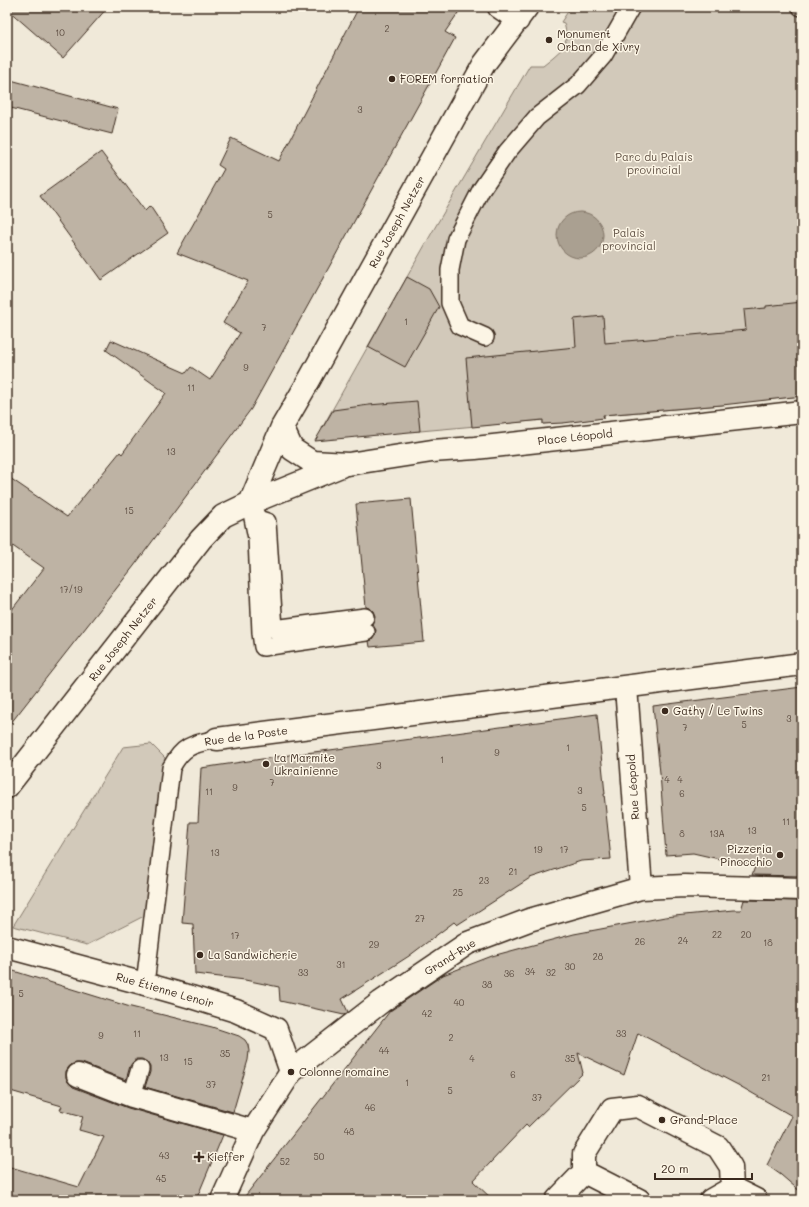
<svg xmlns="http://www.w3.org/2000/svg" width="809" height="1207" viewBox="0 0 809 1207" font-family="Mali,sans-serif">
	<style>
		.green { fill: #d2c9ba; stroke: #867a6c }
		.water { fill: #aaa091; stroke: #7e7163 }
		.building { fill: #beb3a4; stroke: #3b2a1e }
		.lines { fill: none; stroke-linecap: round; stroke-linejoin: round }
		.service-casing { stroke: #3b2a1e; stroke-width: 20 }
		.pedestrian-casing { stroke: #3b2a1e; stroke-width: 25 }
		.minor-casing { stroke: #3b2a1e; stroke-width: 25 }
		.service { stroke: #fcf5e5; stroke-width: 17 }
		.pedestrian { stroke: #fcf5e5; stroke-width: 22 }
		.minor { stroke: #fcf5e5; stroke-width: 22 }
		.poi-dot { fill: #3b2a1e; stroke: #fcf5e5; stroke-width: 1.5 }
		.labels { text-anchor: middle; stroke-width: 3; stroke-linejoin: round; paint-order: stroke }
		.number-label { font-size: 9px; fill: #5c4c40 }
		.poi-label { font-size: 11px; fill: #3b2a1e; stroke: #fcf5e5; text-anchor: start }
		.park-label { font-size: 11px; fill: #615245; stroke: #fcf5e5 }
		.street-label { font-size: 11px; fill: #3b2a1e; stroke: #fcf5e5 }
	</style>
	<rect width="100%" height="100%" fill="#f0e9d9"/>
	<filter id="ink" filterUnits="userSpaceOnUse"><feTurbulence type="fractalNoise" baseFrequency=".025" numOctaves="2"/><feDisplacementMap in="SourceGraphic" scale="8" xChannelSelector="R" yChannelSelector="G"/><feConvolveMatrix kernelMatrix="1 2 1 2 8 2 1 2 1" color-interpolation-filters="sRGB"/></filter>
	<g filter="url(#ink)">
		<!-- green -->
		<path class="green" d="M571,7H802V396L763,400L745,399L722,405L604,415V418L543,424V420L420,431L323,433L322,428L434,229L530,65H543L553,57L563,48L567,36L564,23L561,22Z
			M151,744L165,758L148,914L87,945L13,926L123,747Z"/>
		<!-- water -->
		<path class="water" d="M557 235a23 23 0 1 1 46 0a23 23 0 1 1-46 0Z"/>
		<!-- building -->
		<path class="building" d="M7,7H108L63,58L7,9Z
			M359,7H462L445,32L455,38L251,409L134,566L7,728V616L44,568L7,542V476L67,517L120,452L122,454L166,393L106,350L111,340L186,373L191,367L210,380L240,333L223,323L248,281L177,253L224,169L218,165L231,138L279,161Z
			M7,79L118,109L112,134L7,107Z
			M101,152L145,211L150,206L168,233L101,280L40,196Z
			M407,277L429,289L439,307L405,367L368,347Z
			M802,302V396L722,405L603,415L604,418L563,423L543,424V420L472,427L466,358L576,347L574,319L603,316L605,343L746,330L744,310L766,308V306Z
			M417,401L420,431L315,441L333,410L369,405Z
			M411,499L424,642L370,647L369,641L372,640L375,635L376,630L372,624L374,620L375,616L373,611L369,608L366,607L356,504Z
			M802,687V876L752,875L756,864L728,861L693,853L666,855L660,773L653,706Z
			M597,714L605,794H604L611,859L581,861L530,878L457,925L454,922L409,956L342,999L348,1012L344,1015L280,1001L279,987L245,980L195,974L193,924L182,923L190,822H198L201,768L289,755L330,750Z
			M744,900L802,901V1193L781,1175L767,1165L792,1116L738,1085L638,1033L624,1075L578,1053L583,1073L528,1127L526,1125L473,1181L493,1200H242L390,1011L443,975L492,956L574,934L665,917L734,910H741Z
			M7,969L127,1006L212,1027L239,1036L245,1040L248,1045L249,1051L248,1060L233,1112L145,1087L150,1072V1067L147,1062L142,1059H137L133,1062L130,1066L126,1080L82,1063H76L71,1065L66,1071V1077L68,1082L73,1087L128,1108L223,1135L196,1200H7V1166L79,1187L104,1137L79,1130L83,1116L60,1110L62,1106L7,1090Z"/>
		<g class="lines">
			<defs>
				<path id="service" d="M801,7H802
					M485,337L460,326L450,303V270L456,239L481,190L507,152L537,117L578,85L603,56L631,7
					M250,503L257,538L261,633L263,647L366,632
					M251,506L258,519L267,522L274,629L365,617
					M145,984L171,768C183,745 193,744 217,739
					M132,1096L140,1069"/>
				<path id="pedestrian" d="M626,687L641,888
					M217,739L802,664
					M145,984L191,997L236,1011L276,1029L291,1072
					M78,1075L132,1096L253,1131
					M222,1200L253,1131L291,1072L381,1002L468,943L529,920L641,888L685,886L802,889"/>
				<path id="minor" d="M499,7L518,20
					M282,427L292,449L312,462L348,464L432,451L475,448L802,412
					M250,503L282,427L307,384L484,64L527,7
					M7,787L201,539L223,516L250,503L341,466
					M7,947L145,984
					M584,1172V1154L612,1109L638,1106L718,1147L731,1167L732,1188L711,1200
					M584,1172L639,1200
					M732,1188L756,1200
					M557,1200L584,1172"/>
			</defs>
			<!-- service casing -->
			<use href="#service" class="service-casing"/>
			<!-- pedestrian casing -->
			<use href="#pedestrian" class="pedestrian-casing"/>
			<!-- minor casing -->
			<use href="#minor" class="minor-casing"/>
			<!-- service -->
			<use href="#service" class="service"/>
			<!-- pedestrian -->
			<use href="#pedestrian" class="pedestrian"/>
			<!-- minor -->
			<use href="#minor" class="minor"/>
		</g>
	</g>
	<!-- markers -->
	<g class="poi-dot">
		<circle cx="549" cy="40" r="4"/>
		<circle cx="392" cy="79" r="4"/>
		<circle cx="665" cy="711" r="4"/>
		<circle cx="266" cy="764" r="4"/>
		<circle cx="780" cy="855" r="4"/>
		<circle cx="200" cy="955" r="4"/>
		<circle cx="291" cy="1072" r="4"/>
		<circle cx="662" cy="1120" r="4"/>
		<path d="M197 1151h4v4h4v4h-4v4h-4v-4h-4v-4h4z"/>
	</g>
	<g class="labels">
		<!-- number labels -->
		<g class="number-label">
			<text x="387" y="32">2</text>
			<text x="60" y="36">10</text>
			<text x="360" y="113">3</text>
			<text x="270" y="218">5</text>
			<text x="406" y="325">1</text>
			<text x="264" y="331">7</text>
			<text x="246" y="371">9</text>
			<text x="191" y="391">11</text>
			<text x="171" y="455">13</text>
			<text x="129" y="514">15</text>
			<text x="71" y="593">17/19</text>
			<text x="789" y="722">3</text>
			<text x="744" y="728">5</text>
			<text x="685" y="731">7</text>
			<text x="568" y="751">1</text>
			<text x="497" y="756">9</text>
			<text x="442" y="763">1</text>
			<text x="379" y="769">3</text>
			<text x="667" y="783">4</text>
			<text x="680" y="783">4</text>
			<text x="272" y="786">7</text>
			<text x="235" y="791">9</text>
			<text x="580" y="794">3</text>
			<text x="209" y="795">11</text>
			<text x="682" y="797">6</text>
			<text x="584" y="811">5</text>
			<text x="786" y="825">11</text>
			<text x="752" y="834">13</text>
			<text x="682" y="837">8</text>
			<text x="717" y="837">13A</text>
			<text x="538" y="853">19</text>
			<text x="564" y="853">17</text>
			<text x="215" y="856">13</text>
			<text x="513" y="875">21</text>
			<text x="484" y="884">23</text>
			<text x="458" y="896">25</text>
			<text x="420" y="922">27</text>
			<text x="717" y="938">22</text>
			<text x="746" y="938">20</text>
			<text x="235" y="939">17</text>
			<text x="683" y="944">24</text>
			<text x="640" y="945">26</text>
			<text x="768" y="946">18</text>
			<text x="374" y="948">29</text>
			<text x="598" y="960">28</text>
			<text x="341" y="968">31</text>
			<text x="570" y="970">30</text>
			<text x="530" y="975">34</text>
			<text x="303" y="976">33</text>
			<text x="551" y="976">32</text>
			<text x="509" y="977">36</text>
			<text x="487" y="988">38</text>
			<text x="21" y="997">5</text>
			<text x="459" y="1006">40</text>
			<text x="427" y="1017">42</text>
			<text x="137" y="1037">11</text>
			<text x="621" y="1037">33</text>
			<text x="101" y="1039">9</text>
			<text x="451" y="1041">2</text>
			<text x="384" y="1054">44</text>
			<text x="225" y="1057">35</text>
			<text x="164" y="1061">13</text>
			<text x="472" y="1062">4</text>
			<text x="570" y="1062">35</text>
			<text x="188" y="1065">15</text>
			<text x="513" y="1078">6</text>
			<text x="766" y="1081">21</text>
			<text x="407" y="1086">1</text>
			<text x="211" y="1088">37</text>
			<text x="450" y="1094">5</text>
			<text x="537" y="1101">37</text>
			<text x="370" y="1111">46</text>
			<text x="349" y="1135">48</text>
			<text x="164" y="1159">43</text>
			<text x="319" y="1160">50</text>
			<text x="285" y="1165">52</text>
			<text x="161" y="1182">45</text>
		</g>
		<!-- poi labels -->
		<g class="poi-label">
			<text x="557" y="38">Monument<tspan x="557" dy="13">Orban de Xivry</tspan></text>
			<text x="400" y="83">FOREM formation</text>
			<text x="673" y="715">Gathy / Le Twins</text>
			<text x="274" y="762">La Marmite<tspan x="274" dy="13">Ukrainienne</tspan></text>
			<text x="772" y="853" text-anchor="end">Pizzeria<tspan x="772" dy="13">Pinocchio</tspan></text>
			<text x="208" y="959">La Sandwicherie</text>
			<text x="299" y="1076">Colonne romaine</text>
			<text x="670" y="1124">Grand-Place</text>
			<text x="207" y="1161">Kieffer</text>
		</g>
		<!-- park labels -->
		<g class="park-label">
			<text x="654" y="161">Parc du Palais<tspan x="654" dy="13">provincial</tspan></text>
			<text x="629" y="237">Palais<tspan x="629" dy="13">provincial</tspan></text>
		</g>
		<!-- street labels -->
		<g class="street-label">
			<text transform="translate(397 222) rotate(-61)" y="4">Rue Joseph Netzer</text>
			<text transform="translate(575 437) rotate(-6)" y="4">Place Léopold</text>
			<text transform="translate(123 639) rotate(-52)" y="4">Rue Joseph Netzer</text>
			<text transform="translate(246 736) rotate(-8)" y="4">Rue de la Poste</text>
			<text transform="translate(633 787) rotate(-94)" y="4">Rue Léopold</text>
			<text transform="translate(450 957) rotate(-32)" y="4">Grand-Rue</text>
			<text transform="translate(165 990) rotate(16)" y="4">Rue Étienne Lenoir</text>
		</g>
	</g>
	<!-- margin -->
	<rect width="809" height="1207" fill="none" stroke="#fcf5e5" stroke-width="24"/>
	<rect x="12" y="12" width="785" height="1183" fill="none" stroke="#3b2a1e" stroke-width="1.5" filter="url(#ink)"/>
	<!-- scale -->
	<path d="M655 1173v6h97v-6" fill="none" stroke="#3b2a1e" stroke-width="2"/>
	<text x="661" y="1173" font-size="12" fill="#3b2a1e" stroke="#fcf5e5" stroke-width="3" paint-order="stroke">20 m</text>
</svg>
